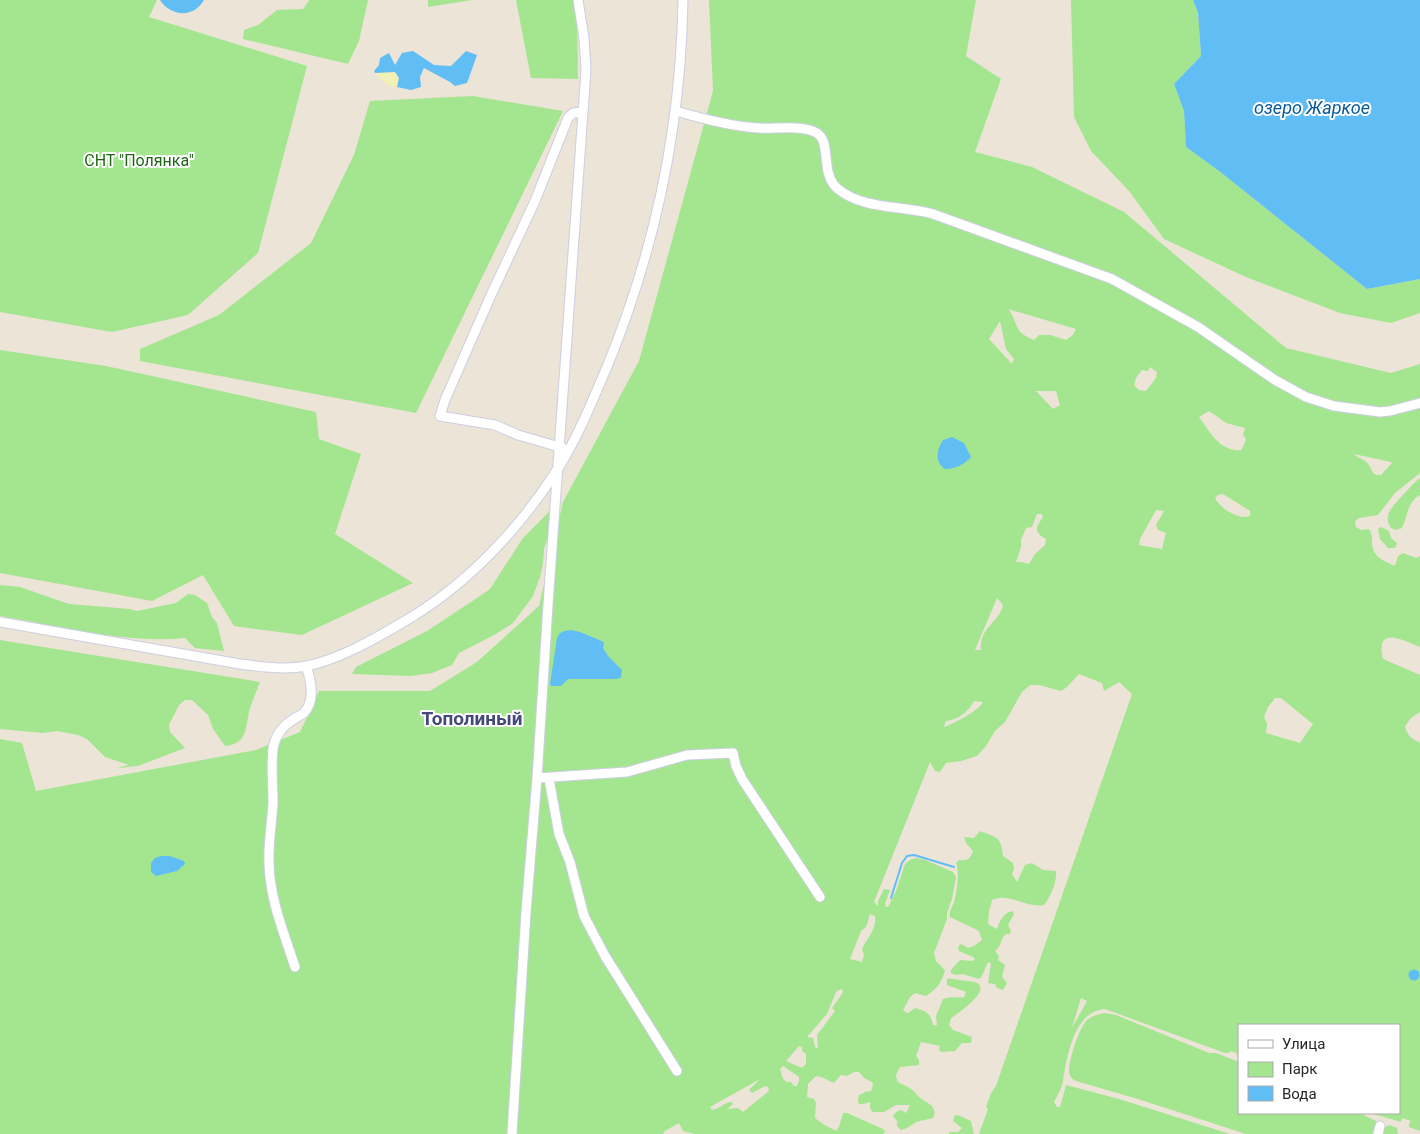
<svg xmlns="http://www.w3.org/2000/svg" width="1420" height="1134" viewBox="0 0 1420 1134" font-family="Roboto,sans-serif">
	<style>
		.green { fill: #a3e68f; fill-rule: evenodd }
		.sand { fill: #f3f0b6 }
		.water { fill: #61bef5 }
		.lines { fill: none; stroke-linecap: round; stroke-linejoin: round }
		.stream { stroke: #61bef5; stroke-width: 2 }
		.minor-casing { stroke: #cccee2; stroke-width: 11 }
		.minor { stroke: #fff; stroke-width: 9 }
		.labels { text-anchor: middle; stroke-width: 4; stroke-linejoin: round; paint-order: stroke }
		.park-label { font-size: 16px; fill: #1d6614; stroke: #fff }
		.water-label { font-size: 18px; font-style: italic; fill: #05599d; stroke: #fff }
		.quarter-label { font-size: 19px; font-weight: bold; fill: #45497a; stroke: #fff }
	</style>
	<rect width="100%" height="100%" fill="#ebe4d7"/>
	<!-- green -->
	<path class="green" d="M0,0H157L149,17L307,66L258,253L188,315L112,332L0,312Z
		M308,0H368L359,41L348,64L243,39L244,30L258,25L277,10L303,9L309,1Z
		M428,0H472L428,7Z
		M516,0H574L577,12L578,79L531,78Z
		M709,0H976L966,56L1001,79L975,152L1032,167L1124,212L1286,348L1391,373L1420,364V473L1395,493L1378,515L1359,518L1355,521L1356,527L1361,530L1369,529C1372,534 1372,536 1372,541C1372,557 1382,560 1395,566L1398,556L1403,553L1416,558L1420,556V647C1402,640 1375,625 1383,659L1420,675V712L1411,718L1405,726C1407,736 1412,739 1420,743V1131L1409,1127V1124L1411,1121L1402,1118L1401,1122L1370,1113H1399V1025H1239V1057L1236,1053L1230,1051L1229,1053H1225L1105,1009C1074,1011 1067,1056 1063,1081C1062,1088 1057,1096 1054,1102L1057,1107H1060L1066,1085L1119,1099L1230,1134H979L988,1109L986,1107L991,1093L996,1086L1132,694L1119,682L1104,691L1102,683L1079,674L1067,687L1061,691L1039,685H1030L1022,692L1005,722L995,731L986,746L977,756L961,761L946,763L940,772L935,771L930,762L874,902L878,906V901L884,889L890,890L885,904L886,907H888L896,891L905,864L910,860L916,858L925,860L953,872L956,877L952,899L947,913V919L934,953L936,961L945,970C942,982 937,989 926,996L915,993L910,997L903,1010L907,1013L910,1012L915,1008C926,1011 931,1013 933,1025H937L936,1016L943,999C953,995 958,999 964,997L966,992L947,985V979C954,978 960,981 967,981C1002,983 959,1013 951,1018L949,1025L953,1030L972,1037L971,1043H962L955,1051L941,1052L939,1050L940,1046L921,1042L916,1056L919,1060V1065L900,1067L896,1075L897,1081C901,1085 906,1085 911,1089C915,1092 918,1097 923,1100C930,1104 938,1108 933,1118L916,1122L907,1128L901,1130L897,1126V1121L893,1116L896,1112L901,1110L906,1113L910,1105H896L884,1112H873L870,1109V1102L863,1104H859L858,1101L859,1095L865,1092L871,1091L873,1085L872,1082L864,1078L859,1072H854L847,1076L841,1075L834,1083L821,1077L816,1076L808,1084L807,1097L814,1099L816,1103L815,1118L823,1124L836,1131L839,1127L843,1113H847L883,1129L885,1131L884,1134H695L683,1131L679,1123L665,1131L663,1134H0V739L22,743L36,791L256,750L300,732L319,691H430L477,662L539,606L563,502L639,361L713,91ZM1008,309L1076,329L1073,335L1066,340L1050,335H1039L1034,340C1012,332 1019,322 1008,309ZM1000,321L1006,349L1014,359L1012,364L989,339ZM1150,367L1157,372L1156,378L1146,391L1139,390L1134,385L1136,378L1142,370L1148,371ZM1036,391H1056L1060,405L1053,409ZM1209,411L1226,423L1245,428L1243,435L1246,439L1244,445L1241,450C1220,452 1210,432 1199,417ZM1354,454L1391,462L1392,463L1381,475C1370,476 1373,467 1365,461C1361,458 1358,458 1354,454ZM1223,494L1250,511V516C1239,520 1220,509 1215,498L1218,495ZM1156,510L1164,511L1156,525L1158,530L1166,533L1162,549L1139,545L1140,539ZM1037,514H1042L1043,517L1037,526V531L1041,536L1046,539L1045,545L1035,554L1029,564L1021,562H1016L1021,547V540L1026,528L1032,527ZM997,598L1003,605C1000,622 979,627 981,650H975ZM1275,698H1281L1313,724L1300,743L1266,733L1267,724L1264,717L1268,707ZM974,701L983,702C980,710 953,724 944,727L946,721C958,720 968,712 974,701ZM870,914L875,916C877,929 867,938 862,949L864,955L862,962L850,959L861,931L866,927ZM841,989L843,991L842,994L832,1008L835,1011L817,1035L818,1049L815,1047L813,1038L807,1037L827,1014L836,992ZM1081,998L1087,1001L1072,1028ZM799,1046L802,1047V1051L806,1054V1064L802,1068L786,1061ZM783,1066L799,1077V1081L797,1086H794L791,1082H787L783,1079L780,1069ZM760,1079L749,1090L752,1093L765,1086L768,1087L769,1091L743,1112L738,1108L727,1109L733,1104L732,1102C724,1102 720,1109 712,1110L710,1107Z
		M1071,0H1193L1198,13L1201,56L1174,84L1184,111L1186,147L1219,171L1367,289L1420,279V313L1391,323L1340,313L1246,277L1164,239L1129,191L1091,151L1074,117Z
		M473,96L563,111L416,413L140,361V349L219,315L311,243L354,155L370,101Z
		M0,350L106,366L316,412L319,439L361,454L335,534L413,583L302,635L234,626L203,575L152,601L0,573Z
		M1420,478V495C1407,502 1408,516 1402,528L1396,530L1391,528C1382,514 1394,505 1403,495C1409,489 1413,483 1420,478Z
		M550,511L549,533L544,549L543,564L540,577L533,596L513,623L494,635L459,653L452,665L432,673L411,676L352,674L356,667L427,631L483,594L490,589L523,538Z
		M1381,527L1389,531L1391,538L1397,543L1395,548H1388L1380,539L1378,529Z
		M0,585L20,587L69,604L130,609L137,611L176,603L188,594L195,595L207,603L212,617L217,623L224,651L195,648L185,638C124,644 60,626 0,616Z
		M0,640L260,682C257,690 253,699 250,708C245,725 249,744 225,746L213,729L208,715L192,700H185L179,705L169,725L170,732L185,748L138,766L116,768L129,765L105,757L87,739L78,735L57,731L43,733L0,729Z
		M980,831C998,838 1001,837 1003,856L1013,863L1014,869L1012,874L1017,882L1025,865L1032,863L1043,870L1056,871C1057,882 1051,896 1044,905C1027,909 1010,892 992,900L989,911L988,924L997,929C1000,921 1003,913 1012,911L1014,914L1008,925L1011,931L1010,934H1006C1000,939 1002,946 995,951L999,956L998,960L1005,965L1002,977L1007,983L1003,990L997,988L995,984L988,983L991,964L989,962L987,964L982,976L979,979L963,974L956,975L951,973V970L960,960L972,961L975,959L973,957L959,951L958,947L961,944L968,948L974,946L982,940L979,931L950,917C949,911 952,908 954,902C957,891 960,873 956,863L959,860C968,861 970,859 973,851L966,843L964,837L974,838Z
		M1105,1013L1116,1015L1209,1053H1216L1239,1062V1113H1359L1376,1121L1377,1126L1375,1134H1246L1138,1099L1076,1081C1072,1079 1070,1077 1069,1072C1068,1062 1079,1028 1087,1020C1092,1016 1098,1014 1105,1013Z
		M958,1115L971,1121L974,1134H949L950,1132H958L962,1128L953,1121L954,1116Z
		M1389,1125L1397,1128L1398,1134H1381L1383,1128Z"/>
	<!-- sand -->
	<path class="sand" d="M391,71L395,72L399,78L397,87C383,86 384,81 375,73Z"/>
	<!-- water -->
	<path class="water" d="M160,0H204C194,18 171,17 160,0Z
		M1193,0H1420V279L1367,289L1219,171L1186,147L1184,111L1174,84L1201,56L1198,13Z
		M413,51L434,65L451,66L466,51L477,55L467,83L455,86L450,82L424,68L420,77L421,87L411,90L397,87L399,78L395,72L375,73L374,71L379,65L380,58L389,53L395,65L402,53Z
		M952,437L964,443L971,457C965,464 956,469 945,469C935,463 936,450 943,440Z
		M571,630L580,632L604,642L603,648L608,656L622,670L621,677L618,679H568L561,686H551L550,684L557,638C560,631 564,631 571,630Z
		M161,856H170L184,861L185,864L177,871L156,876L151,872V863L155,858Z
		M1408.5 975a5.5 5.5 0 1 1 11 0a5.5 5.5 0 1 1-11 0Z"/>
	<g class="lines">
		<!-- stream -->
		<path class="stream" d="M891,898L902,863L907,856L914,855L954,867"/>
		<defs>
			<path id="minor" d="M676,111C703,119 729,126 758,128C774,129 800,125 815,132C833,140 819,174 838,189C864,210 902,205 933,214L1112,279L1198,327L1275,380L1306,397L1334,406L1380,412L1390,411L1420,403
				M563,448L518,435L495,425L440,416L445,400L492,293L535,201L568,118L573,113L583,112
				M0,622L240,664C262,667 285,670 307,666C339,659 371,641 400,624C465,587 519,530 559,467C579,435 592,401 607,367C655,250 681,127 683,0
				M537,778L627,772L687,755L733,753L736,766L742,779L820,897
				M549,779L559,834L570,862L584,916L605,956L677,1071
				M295,967C284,933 270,900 269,864C268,843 272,823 273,803C273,785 271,767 273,749C275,736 282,726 294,719C297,717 301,715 304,713C316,700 311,680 306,666
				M512,1134L526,912L537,778L548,605L586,70L584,38L578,0
				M1378,1134L1380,1126"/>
		</defs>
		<!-- minor casing -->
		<use href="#minor" class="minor-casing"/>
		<!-- minor -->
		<use href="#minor" class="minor"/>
	</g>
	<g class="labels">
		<!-- park labels -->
		<g class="park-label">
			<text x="139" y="166">СНТ "Полянка"</text>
		</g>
		<!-- water labels -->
		<g class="water-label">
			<text x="1312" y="114">озеро Жаркое</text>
		</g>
		<!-- quarter labels -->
		<g class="quarter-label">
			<text x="472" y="725">Тополиный</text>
		</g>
	</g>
	<!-- legend -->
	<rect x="1238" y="1024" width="162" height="90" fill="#ffffff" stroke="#a9a9a9"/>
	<rect x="1248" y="1040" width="25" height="8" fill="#ffffff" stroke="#a9a9a9"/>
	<text x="1282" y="1049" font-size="15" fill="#272727">Улица</text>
	<rect x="1248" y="1062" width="25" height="15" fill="#a3e68f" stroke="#a9a9a9"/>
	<text x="1282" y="1074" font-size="15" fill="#272727">Парк</text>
	<rect x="1248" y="1086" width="25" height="15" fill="#61bef5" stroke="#a9a9a9"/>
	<text x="1282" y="1099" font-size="15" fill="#272727">Вода</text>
</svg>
